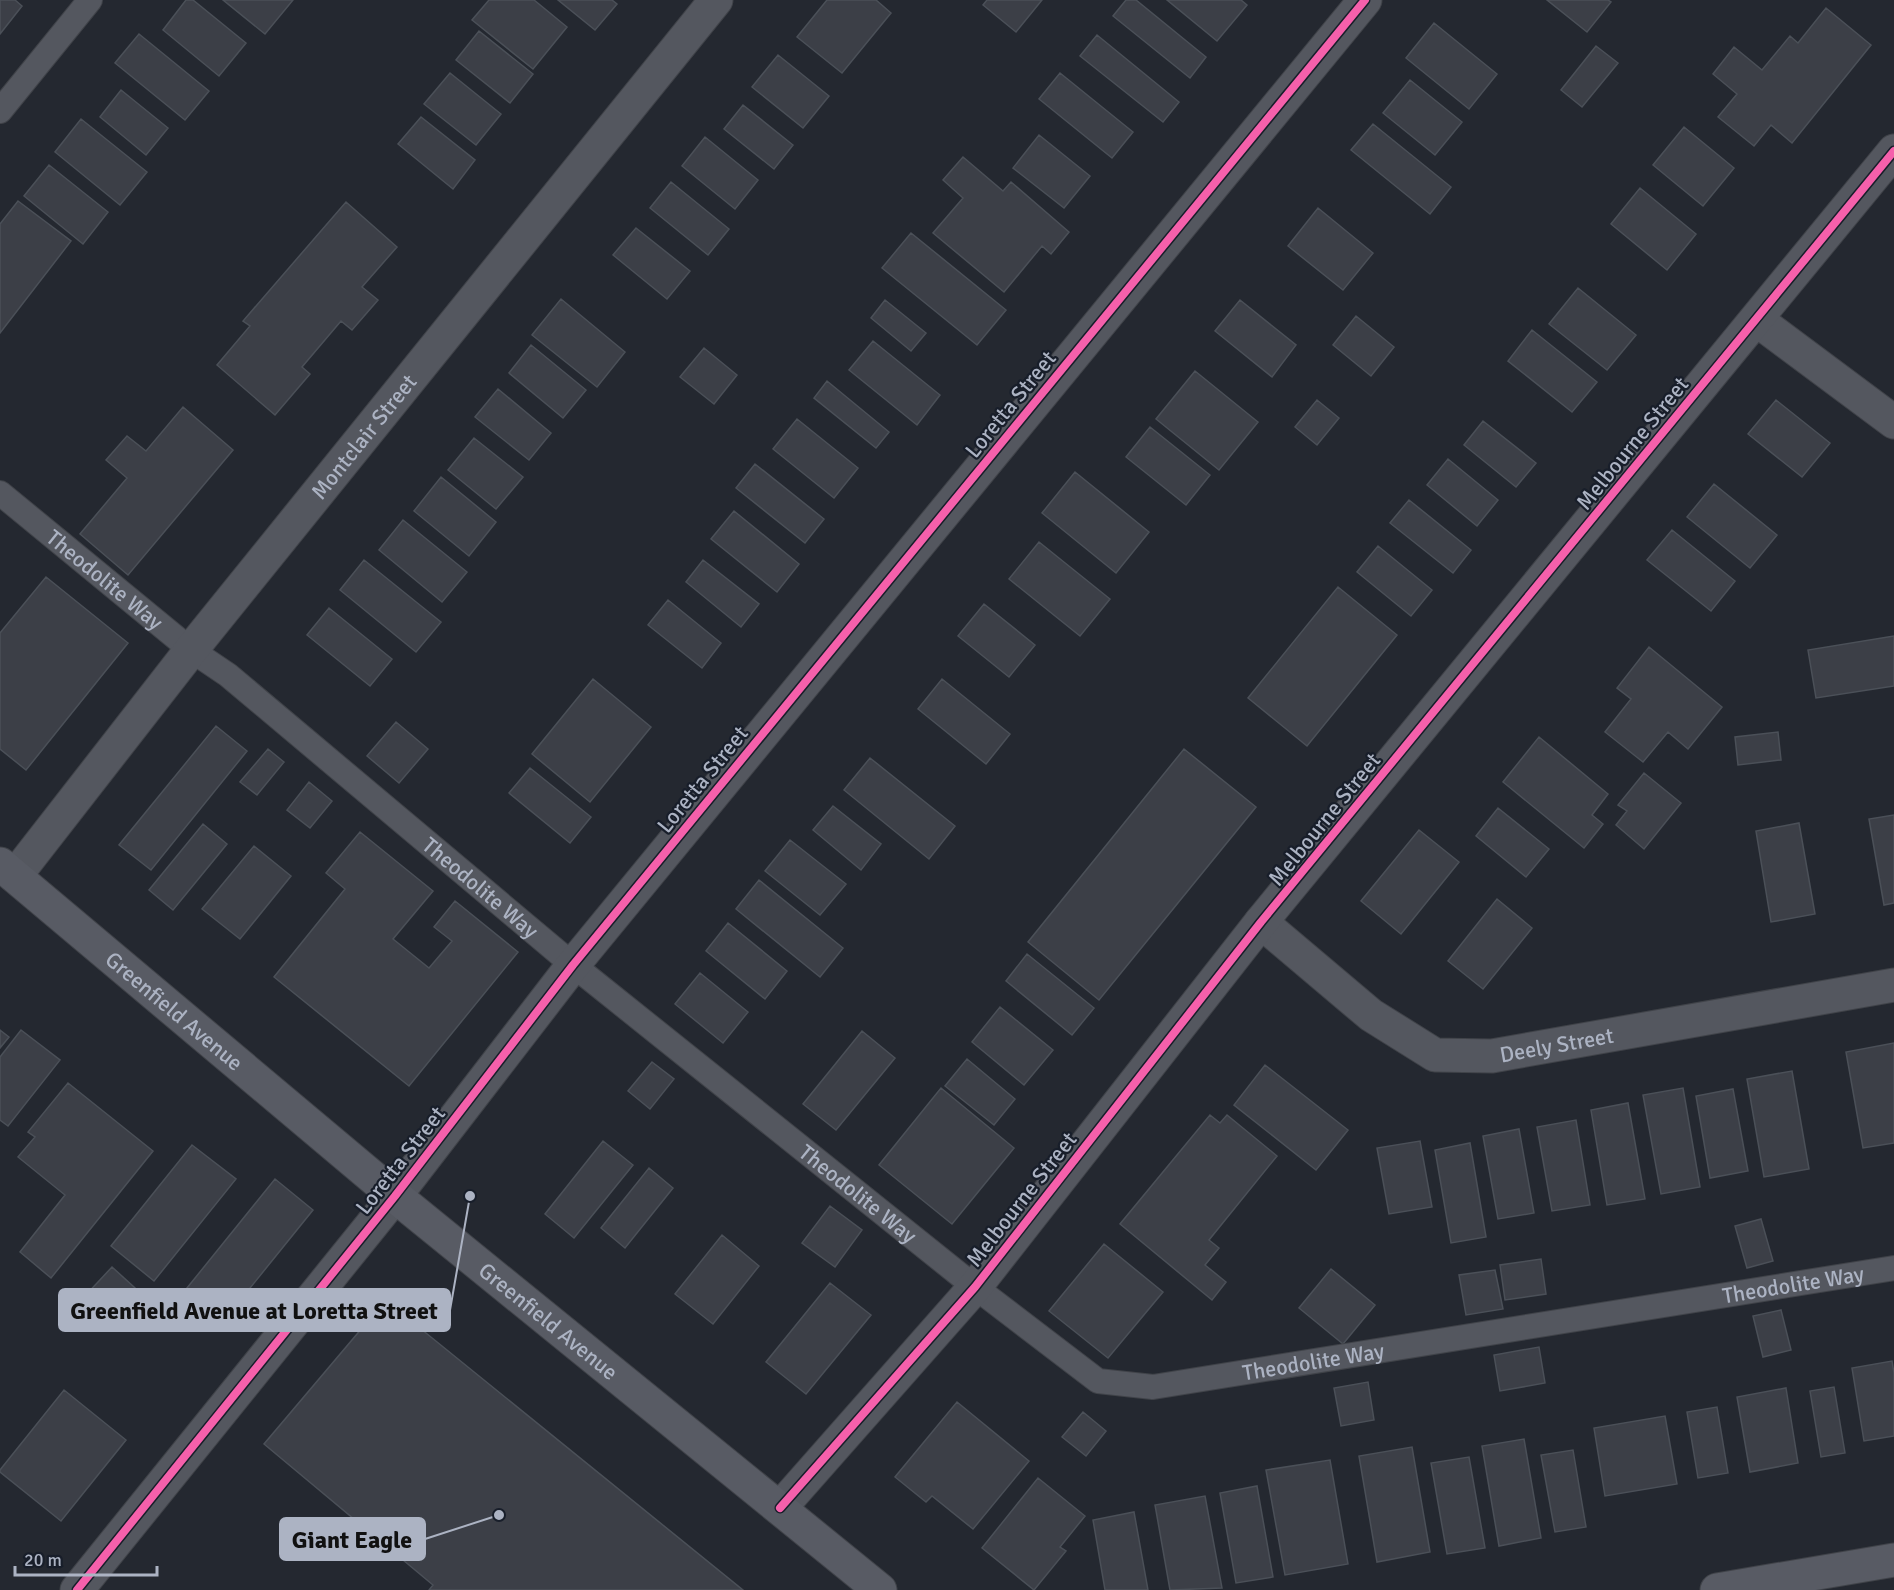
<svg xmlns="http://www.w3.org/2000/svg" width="1894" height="1590" viewBox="0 0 1894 1590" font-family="Signika,sans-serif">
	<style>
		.building { fill: #3c3f47; stroke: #4b5058; stroke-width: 1.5 }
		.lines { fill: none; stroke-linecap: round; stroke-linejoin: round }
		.lane-casing { stroke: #404349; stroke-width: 26 }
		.street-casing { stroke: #404349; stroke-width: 35 }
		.secondary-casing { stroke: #404349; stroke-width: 35 }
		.lane { stroke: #54575f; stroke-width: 24 }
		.street { stroke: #54575f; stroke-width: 33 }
		.secondary { stroke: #585b64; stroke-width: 33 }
		.cycleway-casing { stroke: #181e2a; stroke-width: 11 }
		.cycleway { stroke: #f560ab; stroke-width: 8 }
		.labels { text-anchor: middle; stroke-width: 4.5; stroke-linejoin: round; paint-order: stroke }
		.street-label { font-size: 22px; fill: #acb3c3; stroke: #181e2a }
		.leader { fill: none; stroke: #acb3c3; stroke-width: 2 }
		.callout-dot { fill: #acb3c3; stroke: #181e2a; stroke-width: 2 }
		.callout { fill: #acb3c3; stroke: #acb3c3; stroke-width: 2 }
		.callout-label { font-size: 24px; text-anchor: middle; font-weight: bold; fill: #111 }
	</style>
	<rect width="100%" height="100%" fill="#242830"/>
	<!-- building -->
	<path class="building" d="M0,0H15L22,6L0,34Z
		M186,0H193L246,43L219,76L163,30Z
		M223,0H293L265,34Z
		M489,0H534L567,27L533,69L472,20Z
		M558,0H612L617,4L595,30Z
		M827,0H876L891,13L842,73L797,37Z
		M987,0H1042L1016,32L983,5Z
		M1126,0H1136L1206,57L1190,78L1113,16Z
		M1167,0H1241L1247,5L1217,41Z
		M1547,0H1608L1611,2L1587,32Z
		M1826,8L1871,45L1792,143L1771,125L1754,146L1718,117L1737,94L1713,74L1734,47L1762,70L1790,36L1798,43Z
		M1434,23L1497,74L1469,109L1406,58Z
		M479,31L533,74L510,103L456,60Z
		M139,34L209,91L185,120L115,63Z
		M1097,35L1179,102L1163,122L1080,56Z
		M1596,46L1618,63L1582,107L1561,90Z
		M778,55L829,96L803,128L752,87Z
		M450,73L501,114L476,145L424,104Z
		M1060,73L1133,132L1112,158L1039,99Z
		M1410,80L1462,122L1435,155L1383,113Z
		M121,90L168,128L146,155L100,117Z
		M743,105L793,145L774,169L724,129Z
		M421,117L475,160L453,189L398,144Z
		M81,119L147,172L120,205L55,152Z
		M1373,124L1451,187L1430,214L1351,150Z
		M1684,127L1734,168L1703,206L1653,165Z
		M1039,135L1090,176L1064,208L1013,168Z
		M705,137L758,180L735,209L682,166Z
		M963,157L1003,191L1011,182L1069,232L1051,254L1042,246L1004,292L933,233L963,198L943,180Z
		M49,165L108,212L83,244L24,196Z
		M671,182L729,229L708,255L650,208Z
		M1640,188L1696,234L1667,270L1611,224Z
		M18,201L71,241L0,333V224Z
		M346,202L397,247L362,287L378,300L352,330L341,321L302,367L310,374L275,415L217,365L250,326L243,321Z
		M1318,208L1373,253L1343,290L1288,246Z
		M636,228L690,271L667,299L613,255Z
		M911,233L1006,310L977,345L882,268Z
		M1578,288L1636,335L1607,370L1549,324Z
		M561,299L625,352L597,387L532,335Z
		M885,300L926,333L911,351L871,318Z
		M1240,300L1296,345L1272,377L1215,331Z
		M1356,316L1394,347L1371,376L1333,345Z
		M1532,330L1597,382L1572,412L1508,361Z
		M873,341L940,395L917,425L849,370Z
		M531,345L586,390L563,418L509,373Z
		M704,348L737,375L714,404L680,377Z
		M1195,371L1258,422L1219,470L1156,419Z
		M827,381L889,432L876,448L814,398Z
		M498,389L551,433L529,460L475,417Z
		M1317,400L1339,418L1317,445L1295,427Z
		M1776,400L1830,443L1802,477L1748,434Z
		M183,407L233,450L128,575L80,534L127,478L106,460L127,436L146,451Z
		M797,419L858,468L834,498L773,449Z
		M1483,421L1536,463L1516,487L1464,445Z
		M1150,427L1210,475L1186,505L1126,457Z
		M474,438L523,477L496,509L448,470Z
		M1448,459L1498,500L1477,526L1427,485Z
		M755,464L824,519L805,543L736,488Z
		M1075,472L1149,532L1116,573L1042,513Z
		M441,477L496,522L469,556L414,511Z
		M1714,484L1777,535L1750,568L1687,517Z
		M1409,500L1471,550L1453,573L1390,523Z
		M734,511L799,564L777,592L711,539Z
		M403,520L467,572L442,602L379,550Z
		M1672,530L1735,581L1711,611L1647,560Z
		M1039,542L1110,599L1080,636L1009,579Z
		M1378,546L1432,590L1411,616L1357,572Z
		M364,560L441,622L416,652L340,590Z
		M703,560L759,604L741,627L686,582Z
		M46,577L128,643L26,770L0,749V633Z
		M1338,587L1397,635L1307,746L1248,698Z
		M668,600L721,643L702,668L648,625Z
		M984,604L1035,645L1009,677L958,636Z
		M329,608L392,659L370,686L307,635Z
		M1894,636V686L1816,698L1808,650Z
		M1649,647L1722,707L1688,749L1668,732L1643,762L1605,732L1631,699L1617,688Z
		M593,679L651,727L590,802L532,754Z
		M942,679L1010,734L986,764L918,709Z
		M396,722L428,749L399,783L367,756Z
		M216,726L247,751L151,870L119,845Z
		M1778,732L1781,760L1738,765L1735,737Z
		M1539,737L1608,794L1592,815L1603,824L1584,848L1503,782Z
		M268,749L284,762L257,795L240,782Z
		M1184,749L1256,807L1099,1000L1028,942Z
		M870,758L955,826L929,859L844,790Z
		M530,768L591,817L570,843L509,793Z
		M1644,773L1681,803L1644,849L1616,825L1627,811L1618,805Z
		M309,782L332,801L310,828L287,810Z
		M833,806L881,844L861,870L813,830Z
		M1498,808L1549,849L1526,877L1476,836Z
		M1894,815V903L1884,905L1869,819Z
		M1799,823L1815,914L1771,922L1756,831Z
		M203,824L227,844L173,910L149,890Z
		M1419,830L1459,862L1401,934L1361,901Z
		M360,832L433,891L393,939L429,968L452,941L434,927L455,901L518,952L409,1086L274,977L345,889L326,873Z
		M790,840L846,884L820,915L765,871Z
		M254,846L291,876L240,939L202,909Z
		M759,880L843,948L820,977L736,909Z
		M1497,899L1532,928L1483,989L1448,961Z
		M728,923L787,971L765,999L706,951Z
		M1027,954L1094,1008L1072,1035L1006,981Z
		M700,973L748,1012L723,1043L675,1004Z
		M1000,1007L1053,1050L1024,1085L972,1042Z
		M0,1030L9,1037L0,1048Z
		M21,1030L60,1060L8,1126L0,1120V1057Z
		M862,1031L895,1058L836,1130L803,1104Z
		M1894,1043V1143L1863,1148L1846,1052Z
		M967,1059L1015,1099L994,1125L945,1086Z
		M652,1062L674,1079L650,1109L628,1091Z
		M1265,1065L1348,1130L1316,1170L1234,1105Z
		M1792,1071L1809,1169L1764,1177L1747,1079Z
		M68,1083L153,1151L51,1278L20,1252L65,1195L18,1157L35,1137L28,1132Z
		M941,1088L1014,1148L952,1224L879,1165Z
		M1683,1088L1700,1187L1661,1194L1643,1095Z
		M1733,1089L1748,1171L1710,1178L1696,1096Z
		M1628,1103L1645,1199L1607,1205L1591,1110Z
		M1210,1115L1220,1123L1227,1115L1277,1156L1209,1240L1219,1248L1205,1265L1226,1282L1212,1300L1120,1224Z
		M1576,1120L1590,1205L1552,1211L1537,1127Z
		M1519,1129L1534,1213L1498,1219L1483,1136Z
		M603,1141L633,1165L574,1238L545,1214Z
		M1420,1141L1432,1207L1389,1214L1377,1148Z
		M1470,1143L1486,1237L1451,1243L1435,1150Z
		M192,1145L236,1179L154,1281L111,1246Z
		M649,1168L673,1188L625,1248L601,1228Z
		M275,1179L313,1210L225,1319L187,1288Z
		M830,1206L862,1230L835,1267L802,1243Z
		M1761,1219L1773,1261L1747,1268L1735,1226Z
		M722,1235L759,1266L713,1324L675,1294Z
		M1104,1244L1163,1292L1108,1358L1049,1311Z
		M1541,1259L1546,1294L1505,1300L1500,1265Z
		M112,1267L145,1297L117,1328L84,1297Z
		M1331,1269L1375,1305L1343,1344L1299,1308Z
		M1495,1270L1503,1309L1466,1315L1459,1275Z
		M830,1283L871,1315L806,1394L766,1362Z
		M1781,1310L1791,1350L1763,1357L1753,1316Z
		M405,1316L743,1590H429L433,1585L264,1444L363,1327Z
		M1539,1347L1545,1383L1500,1391L1494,1355Z
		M1892,1361L1894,1373V1436L1864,1441L1852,1368Z
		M1368,1382L1374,1420L1341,1426L1334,1388Z
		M1834,1387L1845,1453L1821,1457L1810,1391Z
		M1786,1388L1798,1463L1750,1472L1737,1397Z
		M64,1390L126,1440L61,1521L0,1472V1470Z
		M957,1402L1029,1461L973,1529L932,1496L926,1502L895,1477Z
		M1717,1407L1728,1473L1698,1478L1687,1412Z
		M1083,1412L1106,1431L1086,1456L1062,1437Z
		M1665,1416L1677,1484L1605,1496L1594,1428Z
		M1524,1439L1541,1538L1499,1546L1482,1446Z
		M1412,1447L1430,1552L1377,1562L1359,1456Z
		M1573,1450L1586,1527L1555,1532L1541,1455Z
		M1469,1457L1485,1548L1447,1554L1431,1463Z
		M1330,1460L1348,1564L1285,1575L1266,1470Z
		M1038,1478L1085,1516L1060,1547L1066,1551L1034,1590L982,1548Z
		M1257,1486L1273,1577L1236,1583L1220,1493Z
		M1205,1496L1222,1588L1170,1590L1155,1505Z
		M1134,1512L1148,1590H1105L1093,1520Z"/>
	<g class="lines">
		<defs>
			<g id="lane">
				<path d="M0,111L90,0"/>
				<path id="s1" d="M0,493L191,650L228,675L573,965L975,1287L1098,1381L1153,1387L1894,1268"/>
			</g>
			<g id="street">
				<path d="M1757,320L1894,422"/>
				<path id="s2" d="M15,876L191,650L716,0"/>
				<path id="s3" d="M1261,922L1371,1015L1435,1055L1492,1056L1894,985"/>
				<path d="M780,1508L975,1287L1261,922L1894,151"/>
				<path d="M77,1590L395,1196L573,965L1365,0"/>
			</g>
			<g id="secondary">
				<path id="s4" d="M0,864L395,1196L880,1590"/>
				<path d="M1717,1590L1894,1560"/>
			</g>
		</defs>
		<!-- lane casing -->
		<use href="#lane" class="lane-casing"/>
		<!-- street casing -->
		<use href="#street" class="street-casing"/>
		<!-- secondary casing -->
		<use href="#secondary" class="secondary-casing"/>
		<!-- lane -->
		<use href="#lane" class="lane"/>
		<!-- street -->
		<use href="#street" class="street"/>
		<!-- secondary -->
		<use href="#secondary" class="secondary"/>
		<defs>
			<path id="cycleway" d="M780,1508L975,1287L1261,922L1894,151
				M77,1590L395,1196L573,965L1365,0"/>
		</defs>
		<!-- cycleway casing -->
		<use href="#cycleway" class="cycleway-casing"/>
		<!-- cycleway -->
		<use href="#cycleway" class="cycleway"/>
	</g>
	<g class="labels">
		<!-- street labels -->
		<g class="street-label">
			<text transform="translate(1010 404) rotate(-51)" y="8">Loretta Street</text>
			<text dy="8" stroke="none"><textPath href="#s2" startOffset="561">Montclair Street</textPath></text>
			<text transform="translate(1632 443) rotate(-51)" y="8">Melbourne Street</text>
			<text dy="8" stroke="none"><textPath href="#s1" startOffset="136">Theodolite Way</textPath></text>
			<text transform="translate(702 779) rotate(-51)" y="8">Loretta Street</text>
			<text transform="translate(1324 819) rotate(-51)" y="8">Melbourne Street</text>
			<text dy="8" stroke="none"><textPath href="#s1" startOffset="622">Theodolite Way</textPath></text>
			<text dy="8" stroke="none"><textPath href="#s4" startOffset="228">Greenfield Avenue</textPath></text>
			<text dy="8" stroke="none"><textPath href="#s3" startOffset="342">Deely Street</textPath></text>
			<text transform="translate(400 1160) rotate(-52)" y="8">Loretta Street</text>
			<text dy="8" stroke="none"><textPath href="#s1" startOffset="1108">Theodolite Way</textPath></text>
			<text transform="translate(1021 1199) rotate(-52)" y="8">Melbourne Street</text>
			<text dy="8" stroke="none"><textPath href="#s1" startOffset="2116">Theodolite Way</textPath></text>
			<text dy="8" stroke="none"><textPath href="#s4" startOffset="714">Greenfield Avenue</textPath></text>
			<text dy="8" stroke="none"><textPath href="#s1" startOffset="1630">Theodolite Way</textPath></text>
		</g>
	</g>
	<!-- callouts -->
	<path class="leader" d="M470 1196L450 1310M499 1515L425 1539"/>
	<g class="callout-dot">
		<circle cx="470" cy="1196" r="6"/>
		<circle cx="499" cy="1515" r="6"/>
	</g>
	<g class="callout">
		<rect x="59" y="1289" width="391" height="42" rx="6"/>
		<rect x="280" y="1518" width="145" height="42" rx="6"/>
	</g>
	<g class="callout-label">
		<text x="254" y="1319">Greenfield Avenue at Loretta Street</text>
		<text x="352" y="1548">Giant Eagle</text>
	</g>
	<!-- scale -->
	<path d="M15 1566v9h142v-9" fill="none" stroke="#acb3c3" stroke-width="3"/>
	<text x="24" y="1566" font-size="18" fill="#acb3c3" stroke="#181e2a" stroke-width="4.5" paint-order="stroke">20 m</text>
</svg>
